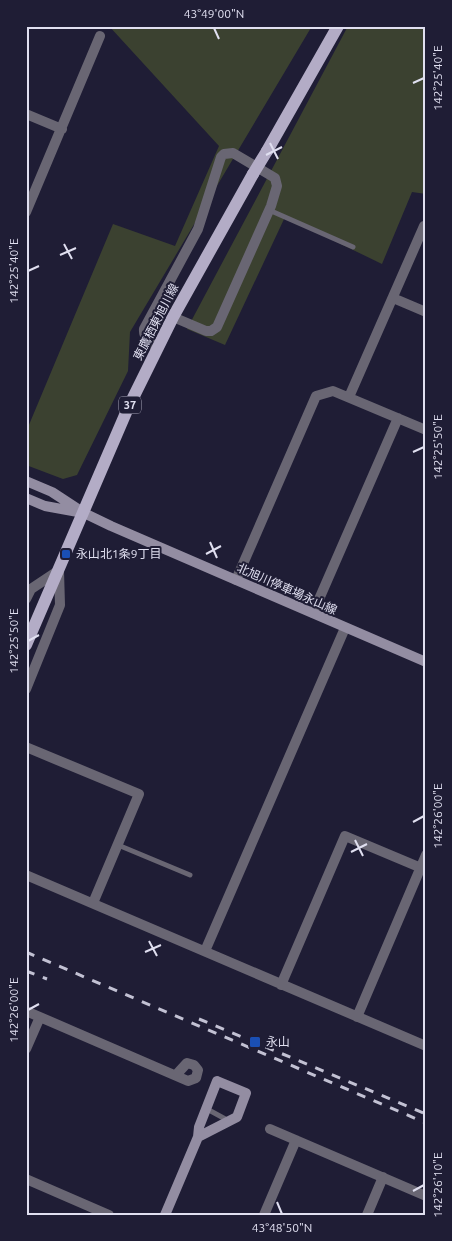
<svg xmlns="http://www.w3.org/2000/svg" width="452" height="1241" viewBox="0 0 452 1241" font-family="Ubuntu,'Noto Sans JP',sans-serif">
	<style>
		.green { fill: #3b4130 }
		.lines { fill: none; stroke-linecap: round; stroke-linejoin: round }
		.service { stroke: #696673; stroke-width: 5 }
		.minor { stroke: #696673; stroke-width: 10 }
		.secondary { stroke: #938da2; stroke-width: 10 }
		.primary { stroke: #b3acc6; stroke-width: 12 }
		.rail { stroke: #c2c1d3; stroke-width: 3; stroke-dasharray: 9 9; stroke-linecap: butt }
		.primary-bridge { stroke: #b3acc6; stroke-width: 12 }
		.ticks { fill: none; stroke: #e0dff0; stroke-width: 2 }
		.transit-dot { fill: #1a4fb4; stroke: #1f1d35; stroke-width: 2 }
		.labels { text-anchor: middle; stroke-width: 4; stroke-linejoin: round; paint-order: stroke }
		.shield { fill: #1f1d35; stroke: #a6a5b8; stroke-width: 1 }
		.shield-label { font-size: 11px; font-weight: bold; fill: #e0dff0 }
		.street-label { font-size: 12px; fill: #e0dff0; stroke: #1f1d35 }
		.poi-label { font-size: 12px; fill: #e0dff0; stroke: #1f1d35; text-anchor: start }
		.neatline { fill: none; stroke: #e0dff0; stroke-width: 2 }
		.ticks-label { font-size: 12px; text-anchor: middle; fill: #e0dff0 }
	</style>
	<rect width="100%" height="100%" fill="#1f1d35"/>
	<!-- green -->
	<path class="green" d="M109,26H312L130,332L128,371L77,475L63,479L26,465V432L113,224L175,246L219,146Z
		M348,26H426V194L412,192L382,264L285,217L225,345L187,329Z"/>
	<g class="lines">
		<!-- service -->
		<path class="service" d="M269,210L353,247
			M118,845L190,875
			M207,1109L229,1121"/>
		<!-- minor -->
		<path class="minor" d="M26,114L62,129
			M26,212L100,36
			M393,298L426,312
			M158,348C151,343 143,338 144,329L198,229L221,157L224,154L233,153L275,178L277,186L271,206L217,327L211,331H206L173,317
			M349,397L424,226H426
			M236,580L316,396L333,391L426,430
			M26,599L31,589L58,571
			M313,613L398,418
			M26,689L60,605L59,571
			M26,747L139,794L93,903
			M26,875L426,1046
			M205,951L345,628
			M281,985L345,836L426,870
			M26,1011L188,1081L196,1078L198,1070L194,1065L187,1063L176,1075
			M357,1017L426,855
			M26,1049L40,1017
			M270,1129L426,1196
			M26,1179L109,1215
			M264,1215L296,1140
			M367,1215L383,1177"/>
		<!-- secondary -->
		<path class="secondary" d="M26,481L52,492L84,513L111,526L426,662
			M26,498L45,506L78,512
			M165,1215L198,1137L199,1127L217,1081L246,1093L237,1117L198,1137"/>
		<!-- primary -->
		<path class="primary" d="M267,151L338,26
			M26,645L128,408L173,317L253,174"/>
		<!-- rail -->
		<path class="rail" d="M26,952L426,1123
			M26,971L47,979
			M199,1019L426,1114"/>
		<!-- primary-bridge -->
		<path class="primary-bridge" d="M253,174L267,151"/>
	</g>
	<!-- ticks -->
	<path class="ticks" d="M214,28L219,39M413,83L424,78M270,143L278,159M266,155L282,147M64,244L72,259M60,255L76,248M28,271L39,266M413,452L424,447M210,542L217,558M206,554L221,546M28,641L39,635M413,822L424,816M355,840L363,856M351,852L367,844M149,941L157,956M145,952L161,945M28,1010L39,1004M413,1191L424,1185M277,1202L282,1214"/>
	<!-- markers -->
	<g class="transit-dot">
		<rect x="61" y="549" width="10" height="10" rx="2.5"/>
		<rect x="249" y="1036" width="12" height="12" rx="2.5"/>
	</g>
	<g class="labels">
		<!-- shield labels -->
		<rect class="shield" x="119" y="396.5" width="22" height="17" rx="4"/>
		<g class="shield-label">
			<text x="130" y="409">37</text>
		</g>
		<!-- street labels -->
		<g class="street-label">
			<text transform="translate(156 322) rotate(-63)" y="4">東鷹栖東旭川線</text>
			<text transform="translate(287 589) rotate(24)" y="4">北旭川停車場永山線</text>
		</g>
		<!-- poi labels -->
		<g class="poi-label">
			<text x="76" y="558">永山北1条9丁目</text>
			<text x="266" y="1046">永山</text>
		</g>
	</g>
	<!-- border -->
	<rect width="452" height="1241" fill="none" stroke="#1f1d35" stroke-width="55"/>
	<rect x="28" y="28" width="396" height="1186" class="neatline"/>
	<g class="ticks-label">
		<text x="214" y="18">43°49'00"N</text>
		<text transform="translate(438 78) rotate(-90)" y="4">142°25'40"E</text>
		<text transform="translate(14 271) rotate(-90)" y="4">142°25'40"E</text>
		<text transform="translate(438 447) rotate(-90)" y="4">142°25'50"E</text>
		<text transform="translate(14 641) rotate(-90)" y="4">142°25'50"E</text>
		<text transform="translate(438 816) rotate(-90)" y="4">142°26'00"E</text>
		<text transform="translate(14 1010) rotate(-90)" y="4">142°26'00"E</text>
		<text transform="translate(438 1185) rotate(-90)" y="4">142°26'10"E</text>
		<text x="282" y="1232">43°48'50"N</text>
	</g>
</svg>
